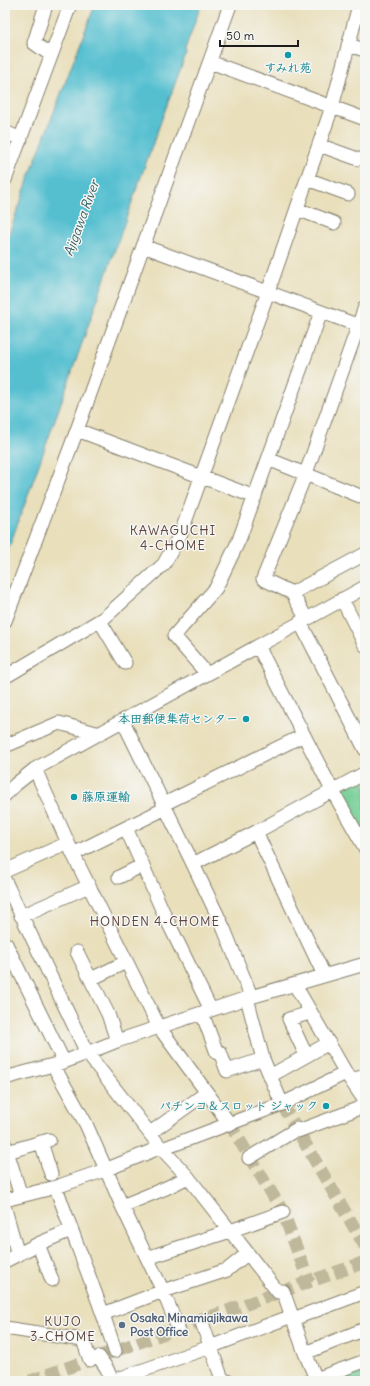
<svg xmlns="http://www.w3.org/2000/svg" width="370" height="1386" viewBox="0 0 370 1386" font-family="Delius,'Klee One',sans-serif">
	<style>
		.green { fill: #75cf96; stroke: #487659 }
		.water { fill: #54bfd0; stroke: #386e76 }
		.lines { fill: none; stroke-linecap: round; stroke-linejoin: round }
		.minor-tunnel { stroke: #c0b89b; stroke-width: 13; stroke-dasharray: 13 6; stroke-linecap: butt }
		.minor-casing { stroke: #827e6c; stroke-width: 15 }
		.minor { stroke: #fff; stroke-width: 13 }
		.culture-dot { fill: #0f9aa8; stroke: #f6f6f2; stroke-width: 1.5 }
		.service-dot { fill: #5c6f8a; stroke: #f6f6f2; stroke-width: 1.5 }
		.labels { text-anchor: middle; stroke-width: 3; stroke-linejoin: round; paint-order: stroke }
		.culture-label { font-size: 12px; font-weight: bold; fill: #0d838f; stroke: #f6f6f2; text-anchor: end }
		.service-label { font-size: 12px; font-weight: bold; fill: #4e5e75; stroke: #f6f6f2; text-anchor: start }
		.water-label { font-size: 13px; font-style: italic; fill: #325d64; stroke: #f6f6f2 }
		.neighbourhood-label { font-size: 13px; letter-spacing: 1px; fill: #604745; stroke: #f6f6f2 }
	</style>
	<rect width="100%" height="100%" fill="#f6f6f2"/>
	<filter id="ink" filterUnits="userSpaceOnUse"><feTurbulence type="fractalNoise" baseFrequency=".025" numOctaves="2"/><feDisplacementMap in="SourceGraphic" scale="8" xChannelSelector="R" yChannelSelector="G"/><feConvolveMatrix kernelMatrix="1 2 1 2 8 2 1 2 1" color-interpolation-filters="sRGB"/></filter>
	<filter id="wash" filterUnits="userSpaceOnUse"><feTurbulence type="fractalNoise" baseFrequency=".012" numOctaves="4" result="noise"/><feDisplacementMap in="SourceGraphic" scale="16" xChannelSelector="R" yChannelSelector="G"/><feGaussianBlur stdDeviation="0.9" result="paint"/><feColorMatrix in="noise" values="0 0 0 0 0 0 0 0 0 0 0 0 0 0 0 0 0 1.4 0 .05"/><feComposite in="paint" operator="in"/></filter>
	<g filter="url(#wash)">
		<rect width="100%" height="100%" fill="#e9dfbb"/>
		<!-- green -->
		<path class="green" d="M365,776V838L340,796L342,789Z
			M365,1365V1381H325Z"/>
		<!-- water -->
		<path class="water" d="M95,5H201L185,50L186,54C123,221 67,391 5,558V245L32,169Z"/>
	</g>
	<g filter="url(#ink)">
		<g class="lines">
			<!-- minor-tunnel -->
			<path class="minor-tunnel" d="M282,1104L365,1246
				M229,1123L283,1212L309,1282
				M30,1381L365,1262"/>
			<defs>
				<path id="minor" d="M46,5L34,43L51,55
					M348,45L365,50
					M210,62L365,119
					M5,132L21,139
					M319,145L358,159
					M307,179L348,194
					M5,180L70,5
					M297,209L334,223
					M143,246L365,328
					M77,430L255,497
					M268,459L365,498
					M292,593L365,554
					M342,599L365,645
					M306,618L292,593L263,579L306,473L365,307
					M5,621L77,430L230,5
					M100,621L125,663
					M300,622L365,749
					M258,646L332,790L365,848
					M207,674L174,636L216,588L239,540L321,312
					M5,677L104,618L164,564L181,533L268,292L332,107L359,5
					M123,721L193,864L224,929L251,996
					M5,746L59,723L100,734
					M35,769L73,854L159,1027L229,1123
					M5,795L16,784L35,769L365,587
					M164,804L304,735
					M126,828L164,914L211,1010
					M256,832L324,975
					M73,854L166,808
					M193,864L256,832L365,773
					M5,871L68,843
					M119,877L143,865
					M5,881L87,1053L162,1149L188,1177L278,1292
					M21,916L89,886
					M5,945L6,944L64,1062
					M77,952L108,1014L117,1041
					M91,979L126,962
					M295,985L346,1073L365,1101
					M247,998L263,1059L282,1104
					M202,1013L217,1053L220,1052L227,1071L263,1059
					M306,1055L289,1019L310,1013
					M53,1065L86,1124L122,1206L163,1291L178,1328
					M270,1076L329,1043
					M5,1078L64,1062L117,1041L247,998L365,964
					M351,1080L365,1076
					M298,1131L365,1106
					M150,1133L206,1093
					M41,1142L51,1174
					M5,1145L21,1196
					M7,1152L49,1140
					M249,1158L297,1129
					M56,1187C75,1242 98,1295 115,1351
					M5,1200L56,1187L105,1170L159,1148L162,1149L282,1104L346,1073
					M122,1206L166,1188L188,1177
					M5,1209L18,1255
					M38,1244L52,1280
					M147,1258L230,1231L283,1212
					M5,1261L38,1244L71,1230
					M283,1291L305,1353L317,1381
					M103,1314L163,1291L227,1270L247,1254
					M293,1319L365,1292
					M201,1320L222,1379L227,1381
					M5,1328L83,1340L90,1360
					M305,1353L365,1329
					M99,1357L107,1369L112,1381
					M112,1381L210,1347L292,1316
					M310,1381L365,1361"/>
			</defs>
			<!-- minor casing -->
			<use href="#minor" class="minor-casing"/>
			<!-- minor -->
			<use href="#minor" class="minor"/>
		</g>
	</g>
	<!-- markers -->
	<g class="culture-dot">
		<circle cx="288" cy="55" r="4"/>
		<circle cx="246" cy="719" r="4"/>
		<circle cx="74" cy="797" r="4"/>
		<circle cx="326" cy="1106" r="4"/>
	</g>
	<circle class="service-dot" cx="122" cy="1325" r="4"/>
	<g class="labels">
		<!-- culture labels -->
		<g class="culture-label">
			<text x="288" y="72" text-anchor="middle">すみれ苑</text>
			<text x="238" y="723">本田郵便集荷センター</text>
			<text x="82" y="801" text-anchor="start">藤原運輸</text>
			<text x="318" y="1110">パチンコ＆スロット ジャック</text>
		</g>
		<!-- service labels -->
		<g class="service-label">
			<text x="130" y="1322">Osaka Minamiajikawa<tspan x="130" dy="14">Post Office</tspan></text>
		</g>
		<!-- water labels -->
		<g class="water-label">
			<text transform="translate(81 218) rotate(-70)" y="5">Ajigawa River</text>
		</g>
		<!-- neighbourhood labels -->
		<g class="neighbourhood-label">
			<text x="173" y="535">KAWAGUCHI<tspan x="173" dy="15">4-CHOME</tspan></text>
			<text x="155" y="926">HONDEN 4-CHOME</text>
			<text x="63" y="1326">KUJO<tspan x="63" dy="15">3-CHOME</tspan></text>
		</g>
	</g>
	<!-- margin -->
	<rect width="370" height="1386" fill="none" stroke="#f6f6f2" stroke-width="20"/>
	<!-- scale -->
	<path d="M220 40v6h78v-6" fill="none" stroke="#1c1c1c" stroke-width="2"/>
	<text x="226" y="40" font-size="12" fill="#1c1c1c" stroke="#f6f6f2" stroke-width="3" paint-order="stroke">50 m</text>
</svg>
